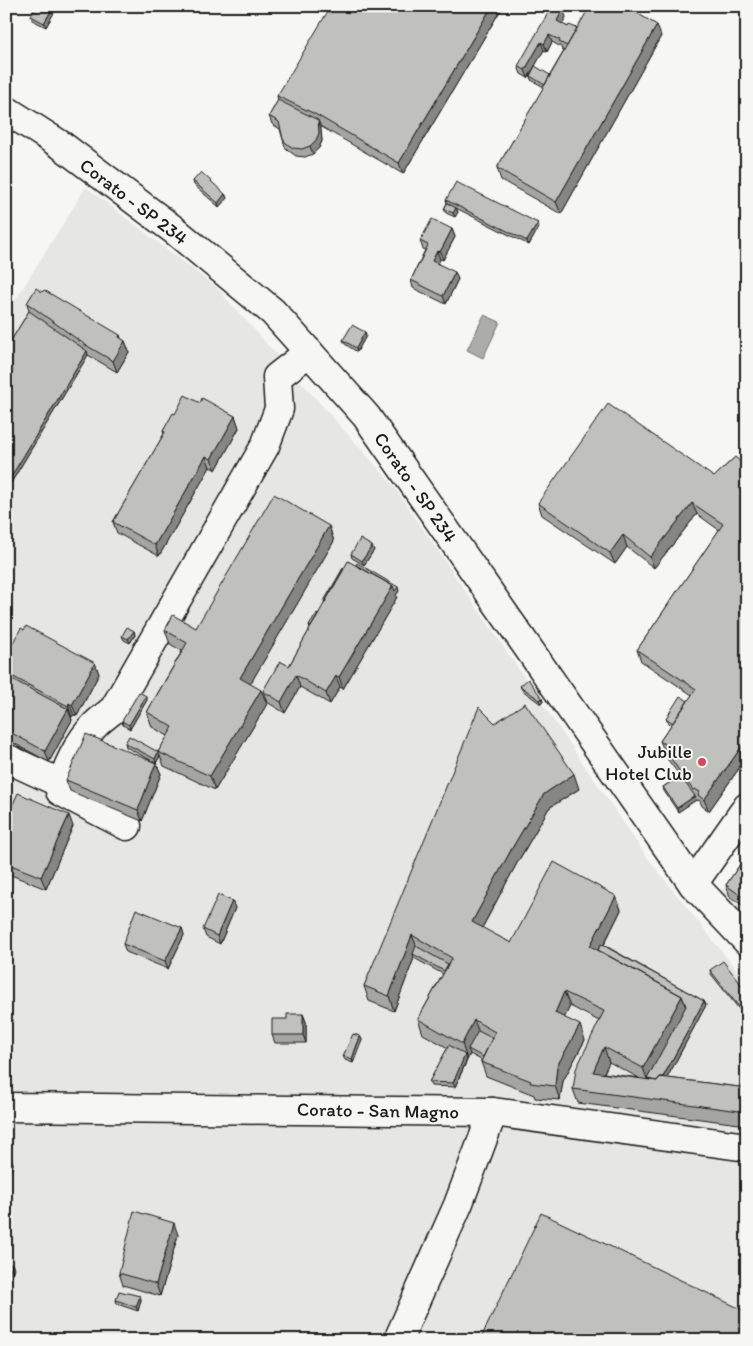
<svg xmlns="http://www.w3.org/2000/svg" width="753" height="1346" viewBox="0 0 753 1346" font-family="Itim,sans-serif">
	<style>
		.built { fill: #e6e6e2 }
		.water { fill: #acaca9; stroke: #727271 }
		.lines { fill: none; stroke-linecap: round; stroke-linejoin: round }
		.minor-casing { stroke: #1c1c1c; stroke-width: 31 }
		.major-casing { stroke: #1c1c1c; stroke-width: 31 }
		.minor { stroke: #f6f6f2; stroke-width: 28 }
		.major { stroke: #f6f6f2; stroke-width: 28 }
		.wall { fill: #a5a5a3; stroke: #1c1c1c; fill-rule: evenodd }
		.shaded-wall { fill: #868684; stroke: #1c1c1c }
		.building { fill: #c0c0bd; stroke: #1c1c1c }
		.poi-dot { fill: #d1495b; stroke: #f6f6f2; stroke-width: 2 }
		.labels { text-anchor: middle; stroke-width: 4; stroke-linejoin: round; paint-order: stroke }
		.street-label { font-size: 19px; fill: #1c1c1c; stroke: #f6f6f2 }
		.poi-label { font-size: 19px; fill: #1c1c1c; stroke: #f6f6f2; text-anchor: end }
	</style>
	<rect width="100%" height="100%" fill="#f6f6f2"/>
	<filter id="ink" filterUnits="userSpaceOnUse"><feTurbulence type="fractalNoise" baseFrequency=".02" numOctaves="2"/><feDisplacementMap in="SourceGraphic" scale="10" xChannelSelector="R" yChannelSelector="G"/><feConvolveMatrix kernelMatrix="1 2 1 2 8 2 1 2 1" color-interpolation-filters="sRGB"/></filter>
	<g filter="url(#ink)">
		<!-- built -->
		<path class="built" d="M86,187L217,288L393,485L649,860L747,983V1340H6V315Z
			M747,853V918L720,893Z"/>
		<!-- water -->
		<path class="water" d="M484,315L500,322L483,358L467,350Z"/>
		<g class="lines">
			<defs>
				<path id="minor" d="M6,758L62,784
					M127,826L60,791C66,768 78,742 95,725C101,719 108,714 114,709L265,446L279,409L277,377L309,352
					M693,884L747,807
					M398,1340L458,1205L493,1112"/>
				<path id="major" d="M6,110L61,145L174,230L273,312L366,416L693,884L747,941
					M6,1107L493,1112L747,1147"/>
			</defs>
			<!-- minor casing -->
			<use href="#minor" class="minor-casing"/>
			<!-- major casing -->
			<use href="#major" class="major-casing"/>
			<!-- minor -->
			<use href="#minor" class="minor"/>
			<!-- major -->
			<use href="#major" class="major"/>
		</g>
		<!-- wall -->
		<path class="wall" d="M36,6H55L56,9L46,27L32,20L31,16Z
			M503,6L403,174L320,126L322,141L319,148L313,154L305,157L296,156L289,151L285,147L280,129L272,124L269,116L278,100L277,96Z
			M566,17L562,24L568,27L577,28L661,36L561,214L501,180L497,168L544,87L531,80L530,76L550,75L564,51L562,50L561,47L552,42L547,52L544,50L528,78L521,74L518,66Z
			M193,181L225,194L227,198L219,207L194,185Z
			M446,200L538,223L539,227L529,245L456,208L458,212L455,217L446,213L444,209L447,203Z
			M452,229L455,237L443,260L440,259L438,264L458,279L446,304L413,288L411,280L425,250L423,249L420,241Z
			M27,303L121,339L125,341L129,352L117,372L88,355L6,491V349L29,311Z
			M365,332L366,336L357,352L345,344L343,340Z
			M200,403L235,416L239,428L216,470L210,467L159,556L117,533L113,522L164,434L163,431L175,414Z
			M735,457L738,770L709,811L702,806L700,801L699,800L697,801L696,800L678,812L664,791L663,787L680,776L668,760L660,741L671,725L668,722L666,718L688,701L692,695L641,661L637,650L719,530L697,514L654,568L627,547L615,564L542,515L538,503L714,477Z
			M329,526L334,541L250,684L267,704L215,790L164,766L160,756L156,763L126,747L125,743L158,752L168,736L152,727L147,712L182,651L170,644L165,630L196,628Z
			M374,550L364,565L352,558L351,554Z
			M399,591L396,595L397,597L343,689L340,687L330,704L300,687L285,713L267,702L263,691L289,666L310,629L309,626L319,614L325,603L324,601Z
			M134,631L135,635L130,643L124,640L122,636Z
			M6,655L95,663L99,674L77,716L74,715L72,717H71L72,720L49,762L6,739Z
			M520,686L542,698L543,702L541,704L522,690Z
			M146,696L147,700L130,729L123,725L122,721Z
			M495,723L579,789L549,808L516,865L482,928L511,943L616,896L621,910L604,945L704,1001L706,1005L667,1078L747,1088V1125L578,1103L573,1089L599,1021L570,1006L564,1018L585,1040L563,1081L560,1100L535,1098L534,1095L486,1076L481,1062V1060L470,1054L455,1087L431,1086L429,1082L448,1048L423,1034L418,1019L443,974L414,958L394,1011L369,1001L364,986ZM609,1062L639,1078L604,1073Z
			M156,763L161,774L142,821L70,791L66,780Z
			M6,819L73,826L46,889L6,873Z
			M747,854V908L730,897L726,885Z
			M232,901L235,908L220,944L206,937L203,929Z
			M182,928L184,935L168,969L126,952L123,944Z
			M710,970L747,992V1019L711,974Z
			M303,1014L306,1022V1043H275L272,1035L287,1019Z
			M360,1036L362,1040L353,1063L345,1060L343,1056Z
			M6,1158L12,1160L13,1164L10,1175L6,1174Z
			M178,1235L160,1296L123,1285L119,1273Z
			M140,1296L141,1300L138,1311L117,1304L116,1300Z"/>
		<!-- shaded-wall -->
		<path class="shaded-wall" d="M54,6H55L56,9L46,27L44,23Z
			M492,6H503L403,174L399,163Z
			M563,9L566,17L560,29L557,21Z
			M657,25L661,36L561,214L556,202Z
			M549,35L552,42L547,52L544,44Z
			M541,42L544,50L528,78L525,70Z
			M318,120L321,128L322,141L319,148L313,154L310,146Z
			M225,194L227,198L219,207L218,203Z
			M456,208L458,212L455,217L453,213Z
			M538,223L539,227L529,245L527,241Z
			M452,229L455,237L443,260L440,252Z
			M437,251L440,259L435,269L432,261Z
			M455,272L458,279L446,304L443,296Z
			M365,332L366,336L357,352L356,348Z
			M120,335L123,344L125,341L129,352L117,372L113,361Z
			M87,351L88,355L6,491V485Z
			M235,416L239,428L216,470L211,459Z
			M206,456L210,467L159,556L155,545Z
			M692,503L697,514L654,568L650,557Z
			M329,526L334,541L245,693L240,678Z
			M623,535L627,547L615,564L610,553Z
			M372,546L374,550L364,565L362,561Z
			M393,586L398,587L399,591L396,595L397,597L343,689L339,677Z
			M134,631L135,635L130,643L128,639Z
			M95,663L99,674L77,716L72,705Z
			M296,675L300,687L285,713L281,702Z
			M336,676L340,687L330,704L326,693Z
			M261,690L267,704L215,790L210,776Z
			M146,696L147,700L130,729L129,725Z
			M542,698L543,702L541,704L540,700Z
			M69,703L74,715L72,717L68,706Z
			M68,709L72,720L49,762L45,751Z
			M747,739V757L709,811L704,800Z
			M158,752L160,756L156,763L155,759Z
			M156,763L161,774L142,821L138,810Z
			M574,774L579,789L549,808L516,865L477,937L472,922L511,850L544,794Z
			M695,796L696,800L678,812L677,808Z
			M69,815L73,826L46,889L41,877Z
			M616,896L621,910L597,958L590,946Z
			M232,901L235,908L220,944L217,936Z
			M182,928L184,935L168,969L165,961Z
			M412,935L418,950L413,954L414,958L394,1011L389,996Z
			M564,992L570,1006L560,1027L555,1013Z
			M682,996L687,1011L647,1079L643,1068Z
			M704,1001L706,1005L661,1089L659,1085Z
			M303,1014L306,1022V1043L303,1035Z
			M474,1020L480,1035L468,1049L470,1054L467,1059L462,1044Z
			M580,1025L585,1040L563,1081L560,1100L555,1086L557,1066Z
			M360,1036L362,1040L353,1063L352,1059Z
			M604,1047L609,1062L598,1086L593,1072Z
			M465,1055L467,1059L455,1087L453,1083Z
			M12,1160L13,1164L10,1175L9,1171Z
			M174,1223L178,1235L160,1296L156,1284Z
			M12,1264L14,1268L8,1287L6,1283Z
			M140,1296L141,1300L138,1311L136,1307Z
			M747,1329V1340H741Z"/>
		<!-- building -->
		<path class="building" d="M36,6H54L44,23L31,16Z
			M331,6H492L399,163L315,114L277,96Z
			M552,6H558L563,9L557,21L568,27L569,25L577,28L567,46L559,42L560,40L549,35L544,44L541,42L525,70L518,66Z
			M590,6H625L657,25L556,202L497,168Z
			M535,66L550,75L545,85L530,76Z
			M278,100L318,120L319,133L316,140L310,146L302,149L293,148L286,143L283,139L279,122L269,116Z
			M201,172L225,194L218,203L193,181Z
			M456,182L538,223L527,241L446,200Z
			M447,203L456,208L453,213L444,209Z
			M432,219L452,229L440,252L437,251L432,261L455,272L443,296L411,280L428,245L420,241Z
			M36,288L42,292L44,290L120,335L119,337L125,341L113,361L84,344L27,303Z
			M29,311L87,351L6,485V349Z
			M352,325L365,332L356,348L343,340Z
			M185,395L200,403L202,398L235,416L211,459L206,456L155,545L113,522L165,432L163,431L173,413L175,414Z
			M608,404L714,477L735,457L747,467V739L704,800L698,795L700,792L695,789L693,790L664,749L666,745L660,741L696,689L637,650L723,524L692,503L650,557L623,535L610,553L538,503Z
			M274,494L329,526L240,678L261,690L210,776L158,752L173,727L147,712L187,643L165,630L173,615L196,628Z
			M360,539L372,546L362,561L351,554Z
			M348,561L393,586L339,677L336,676L326,693L296,675L281,702L263,691L280,661L289,666Z
			M357,563L398,587L395,591L393,586L356,565Z
			M343,568L344,569L325,602L324,601Z
			M317,613L319,614L311,627L309,626Z
			M26,626L95,663L72,705L69,703L68,706L6,673V655L21,628L24,630Z
			M127,627L134,631L128,639L122,636Z
			M6,676L68,709L45,751L6,730Z
			M528,679L542,698L540,700L520,686Z
			M139,692L146,696L129,725L122,721Z
			M680,696L688,701L673,723L666,718Z
			M525,703L574,774L544,794L511,850L472,922L511,943L554,862L616,896L590,946L682,996L643,1068L604,1047L593,1072L657,1081L660,1077L747,1088V1112L573,1089L576,1069L604,1011L564,992L555,1013L580,1025L557,1066L555,1086L530,1083L531,1081L481,1062L495,1032L474,1020L462,1044L418,1019L452,958L412,935L389,996L364,986L479,707L495,723Z
			M86,734L156,763L138,810L66,780Z
			M129,736L158,752L155,759L125,743Z
			M680,776L695,796L677,808L663,787Z
			M18,793L69,815L41,877L6,863V819Z
			M747,854V900L726,885Z
			M218,895L232,901L217,936L203,929Z
			M136,909L182,928L165,961L123,944Z
			M601,944L704,1001L663,1077H660L657,1081L647,1079L686,1006L682,996L598,950Z
			M416,946L448,964L444,971L413,954Z
			M723,961L747,992V1017L710,970Z
			M287,1014H303V1035H272V1019H287Z
			M478,1031L492,1038L483,1057L468,1049Z
			M353,1034L360,1036L352,1059L343,1056Z
			M449,1045L465,1055L453,1083L429,1082Z
			M6,1158L12,1160L9,1171L6,1170Z
			M134,1211L174,1223L156,1284L119,1273Z
			M541,1213L747,1312V1329L741,1340H480Z
			M6,1262L12,1264L6,1283Z
			M119,1291L140,1296L136,1307L116,1300Z"/>
	</g>
	<!-- markers -->
	<circle class="poi-dot" cx="702" cy="762" r="5"/>
	<g class="labels">
		<!-- street labels -->
		<g class="street-label">
			<text transform="translate(134 201) rotate(37)" y="7">Corato - SP 234</text>
			<text transform="translate(416 487) rotate(55)" y="7">Corato - SP 234</text>
			<text transform="translate(378 1110) rotate(1)" y="7">Corato - San Magno</text>
		</g>
		<!-- poi labels -->
		<g class="poi-label">
			<text x="692" y="758">Jubille<tspan x="692" dy="22">Hotel Club</tspan></text>
		</g>
	</g>
	<!-- margin -->
	<rect width="753" height="1346" fill="none" stroke="#f6f6f2" stroke-width="25"/>
	<rect x="12" y="12" width="728" height="1321" fill="none" stroke="#1c1c1c" stroke-width="2" filter="url(#ink)"/>
</svg>
